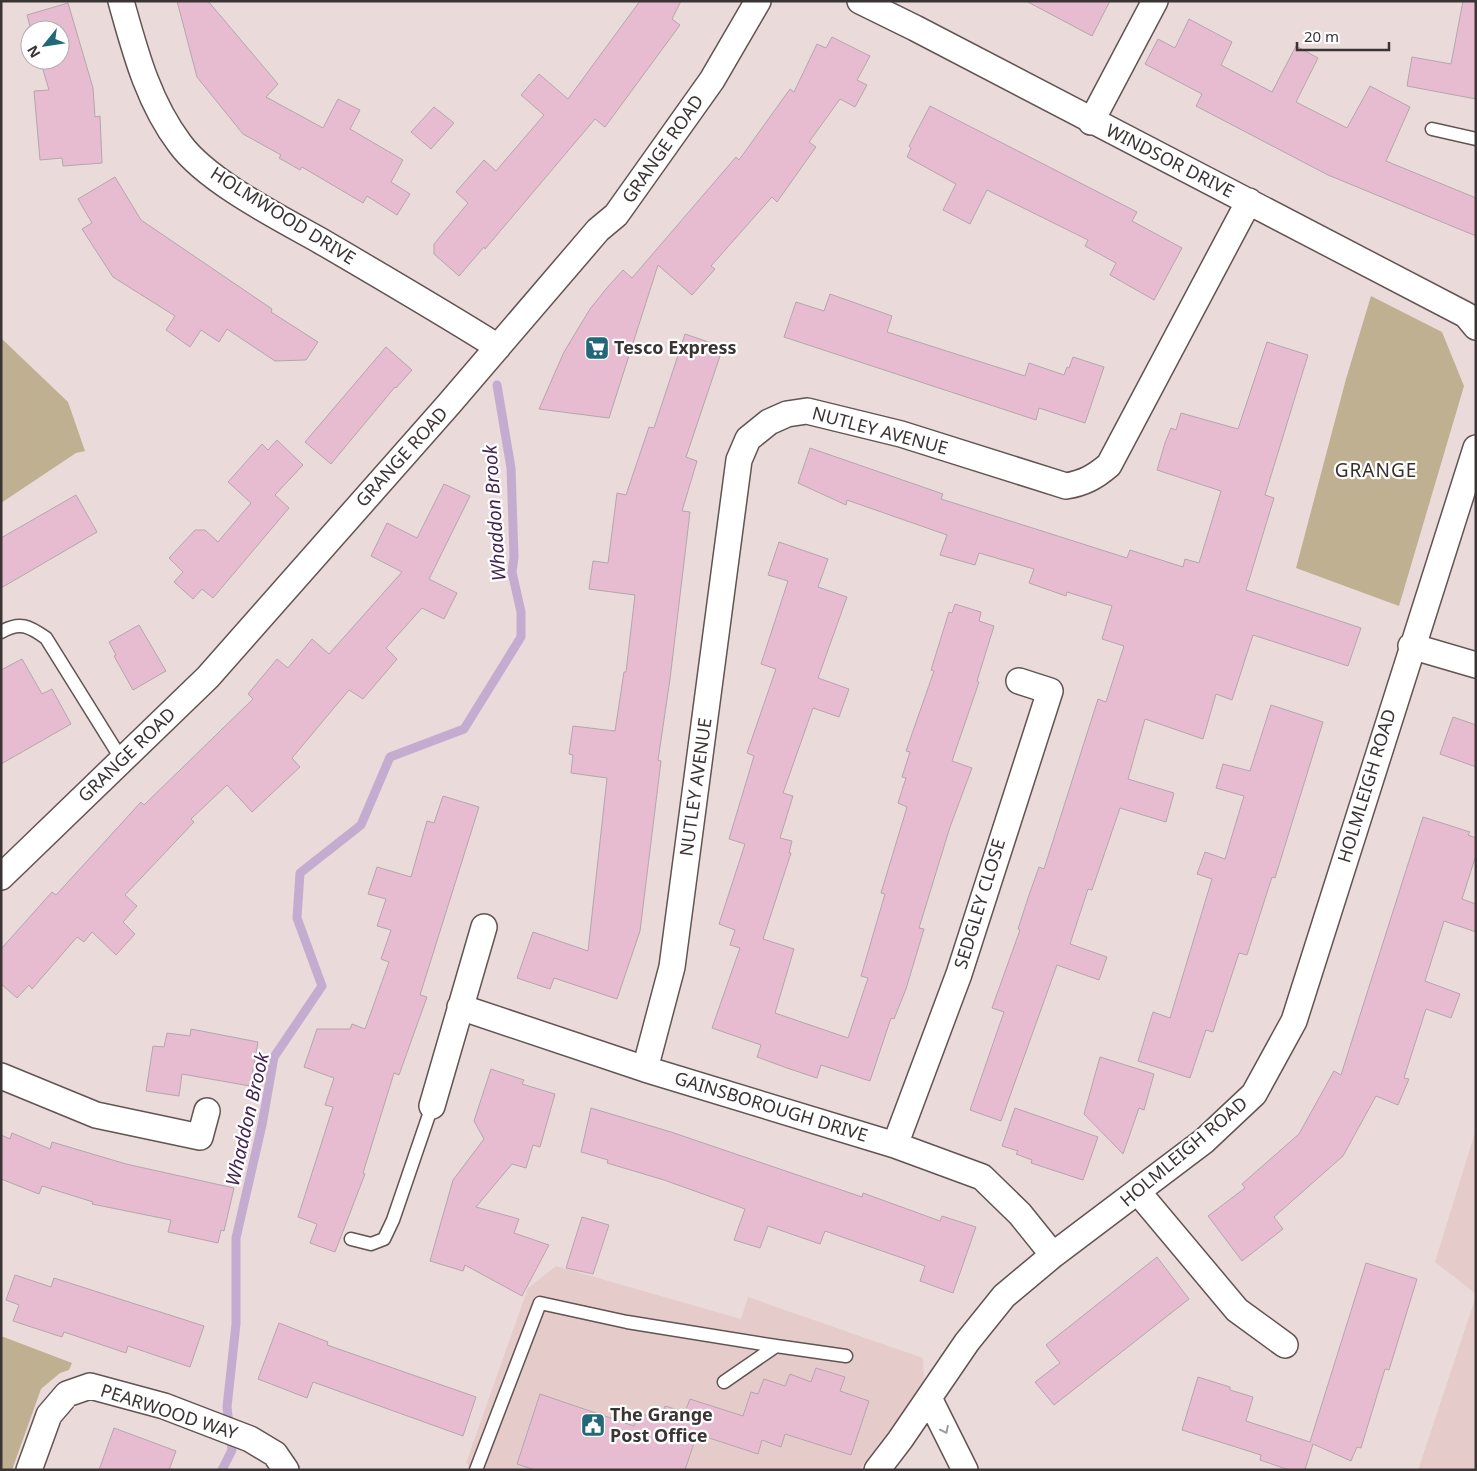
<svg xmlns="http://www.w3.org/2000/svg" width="1477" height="1471" viewBox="0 0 1477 1471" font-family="'Noto Sans',sans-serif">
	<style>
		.built { fill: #e5cccb }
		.green { fill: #beb090 }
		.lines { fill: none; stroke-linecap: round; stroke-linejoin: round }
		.stream { stroke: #c4acd0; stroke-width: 9 }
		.building { fill: #e7bcd1; stroke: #b4a6ac }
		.lane-casing { stroke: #615453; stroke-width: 15 }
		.street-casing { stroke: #615453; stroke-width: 28 }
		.lane { stroke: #fff; stroke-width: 12 }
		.street { stroke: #fff; stroke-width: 25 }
		.oneway { stroke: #9c9a9a }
		.labels { text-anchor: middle; stroke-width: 4.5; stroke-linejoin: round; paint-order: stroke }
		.street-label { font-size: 18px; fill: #3a3434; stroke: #fff }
		.poi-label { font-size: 18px; font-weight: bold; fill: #3a3434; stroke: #fff; text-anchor: start }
		.neighbourhood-label { font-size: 19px; letter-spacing: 1px; fill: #3a2e2d; stroke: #fff }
		.water-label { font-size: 19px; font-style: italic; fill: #432351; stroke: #fff }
	</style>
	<rect width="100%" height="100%" fill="#ebdada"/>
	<!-- built -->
	<path class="built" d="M1476,1129V1294L1435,1262Z
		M556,1266L741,1319L748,1297L923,1358L924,1384L859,1470H471L466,1463L528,1288Z
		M1476,1296V1470H1418Z"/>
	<!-- green -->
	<path class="green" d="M1371,296L1442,332L1464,386L1399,606L1296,568L1346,379Z
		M1,338L68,402L85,451L76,453L1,503Z
		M1,1336L72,1363L69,1370L60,1373L41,1389L12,1470H1Z"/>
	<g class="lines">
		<!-- stream -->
		<path class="stream" d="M222,1470L232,1450L227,1407L236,1324V1238L262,1125L274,1057L322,986L297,918L300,873L361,825L390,757L464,729L521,637V612L512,572L514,557L511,468L497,385"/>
	</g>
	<!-- building -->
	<path class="building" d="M177,1H208L278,84L266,97L323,128L338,99L360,110L350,129L403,160L391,182L410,194L397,215L367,196L363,203L302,167L300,170L279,158L281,155L243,134L197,77Z
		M640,1H681L672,19L680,25L605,127L595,119L485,249L484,247L459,276L434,254V244L468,203L456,192L484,160L496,171L544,115L521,95L539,74L568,99Z
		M1026,1H1110L1092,36Z
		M1463,1H1476V99L1407,86L1412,57L1451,64Z
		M68,3L93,88L95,117L100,116L102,163L63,166L62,158L40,160L34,91L49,90L40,60H60V30H31L27,15Z
		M1189,19L1232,42L1221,65L1272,92L1296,46L1318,58L1296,102L1347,128L1370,86L1410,107L1386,161L1476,198V236L1328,175L1196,106L1202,94L1145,64L1158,39L1175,48Z
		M832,37L870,56L857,80L867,85L855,107L840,99L809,142L816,147L777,202L772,197L711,266L715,269L692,295L658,265L609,418L539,409L564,352L590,309L606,289L623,270L632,278L736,157L739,160L790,89L794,92L817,44L826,48Z
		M930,106L1137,212L1132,221L1182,248L1154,300L1110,275L1116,263L1085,246L1088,240L987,190L970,224L943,210L956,184L907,157L911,148L909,146Z
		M434,107L454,123L431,149L411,132Z
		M115,177L141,220L272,309L271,312L318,342L306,360L275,361L227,329L219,342L201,330L190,347L166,330L175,316L113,277L82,229L92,223L78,199Z
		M830,294L892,316L887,332L1025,376L1029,363L1064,375L1067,367L1069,368L1073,357L1104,367L1085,423L1039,408L1036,420L784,337L796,302L824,311Z
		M685,334L723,347L686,457L697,461L682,511L690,512L670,679L658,760L661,761L640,931L617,999L554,978L550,989L517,978L533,932L588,951L607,778L571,773L573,755L569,754L573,726L615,731L624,672H626L635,595L589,589L593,561L608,563L617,493L626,495L649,427L654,428Z
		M1267,342L1308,355L1265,495L1274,498L1246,590L1361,628L1348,666L1253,635L1232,700L1216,694L1203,739L1145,719L1128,779L1174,793L1166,822L1120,808L1092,890L1088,889L1070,944L1107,957L1099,980L1057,965L1001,1121L970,1110L1004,1012L992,1008L1020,930L1018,929L1028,898L1039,867L1044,869L1098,699L1106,702L1124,646L1102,639L1112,606L1067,592L1066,596L1029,583L1034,569L979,553L975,565L940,555L947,535L847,500L846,505L798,483L810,448L943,494L941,499L1127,558L1130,550L1183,567L1185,559L1199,563L1221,491L1157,470L1165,443L1171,428L1176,430L1181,413L1238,429Z
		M386,347L412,370L396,388L395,387L331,464L305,442Z
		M277,440L303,465L275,495L289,508L213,598L202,589L193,599L174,582L183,572L169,558L195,530H205L218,542L251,503L228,482L262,444L268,450Z
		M444,484L470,496L429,579L457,593L444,619L422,608L386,648L397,659L363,699L349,690L292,758L300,767L252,812L227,785L191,819L194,822L125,895L137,906L123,922L135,934L116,955L92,932L84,942L77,937L32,989L29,985L17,998L1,984V949L52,892L56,895L141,802L144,805L253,699L248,694L277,659L288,668L312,639L329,654L402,572L371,556L387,523L417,538Z
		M76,495L97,532L1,588V538Z
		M779,542L828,559L818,587L847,597L818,678L849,689L839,717L813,708L783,793L793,796L780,838L792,841L789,853H791L763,939L794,949L775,1013L848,1038L868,978L861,976L885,894L881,893L907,807L898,803L906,778L902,777L910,752L906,751L934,671L931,670L949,612L952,613L955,604L981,612L979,621L994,626L977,681L979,682L952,761L972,768L950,827L919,928L924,929L906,989L894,1019L891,1018L870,1081L821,1065L817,1078L787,1068L757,1057L761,1045L712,1028L740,948L730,945L735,930L719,924L745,844L729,839L754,756L747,753L776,669L761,664L788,581L768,575Z
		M139,625L166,671L133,690L114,656L116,655L109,642Z
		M22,659L42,694L52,689L71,724L1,764V670Z
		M1271,705L1323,722L1275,878L1272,877L1247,955L1239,953L1213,1032L1206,1030L1190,1078L1138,1061L1153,1012L1170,1018L1212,879L1197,874L1205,852L1225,859L1244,796L1216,788L1223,764L1250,771Z
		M1453,717L1476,725V767L1440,754Z
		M443,796L479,807L420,995L427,997L399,1075L394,1073L363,1173L365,1174L335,1252L310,1243L317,1224L298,1217L333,1107L325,1105L334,1078L304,1067L317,1029H350L352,1024L365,1029L389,962L381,959L391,930L377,926L386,899L368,894L377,867L411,877L427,821L434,823Z
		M1423,817L1470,832L1468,835L1476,838V855L1462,899L1476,904V932L1444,921L1425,981L1460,994L1451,1018L1426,1009L1404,1078L1409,1079L1398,1105L1376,1096L1343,1156L1274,1217L1283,1229L1242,1261L1208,1216L1245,1188L1242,1184L1299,1134L1334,1071L1341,1075Z
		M191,1029L258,1042L250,1086L182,1074L179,1096L146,1091L153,1046L164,1047L167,1033L190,1036Z
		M1100,1057L1154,1074L1144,1110L1139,1108L1123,1154L1084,1114Z
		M491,1069L524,1080L522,1084L555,1094L540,1147L533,1145L526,1168L512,1164L476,1207L519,1219L514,1233L549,1245L522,1296L465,1265L463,1271L430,1261L453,1180L484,1139L474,1121Z
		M591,1108L671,1132L862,1197L863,1193L940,1221L942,1216L976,1227L953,1293L920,1281L925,1266L825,1231L820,1244L768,1226L760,1248L734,1240L745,1209L664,1180L607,1163L608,1160L581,1152Z
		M1015,1108L1098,1137L1083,1180L1031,1163L1032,1160L1016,1154L1018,1151L1002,1146Z
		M12,1133L50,1149L52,1142L126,1164L234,1188L224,1231L221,1230L218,1243L168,1232L171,1220L92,1204L93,1202L42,1186L39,1194L1,1179V1135L10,1139Z
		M582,1217L609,1225L593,1274L566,1268Z
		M1157,1257L1189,1299L1054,1405L1035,1382L1060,1363L1046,1345Z
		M1366,1263L1417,1279L1389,1370L1385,1369L1361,1448L1357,1447L1351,1461L1313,1444L1305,1470H1289L1260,1460L1261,1455L1182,1430L1198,1377L1230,1387V1390L1253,1397L1246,1421L1310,1442Z
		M15,1275L51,1287L54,1278L204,1326L190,1367L128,1346L126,1353L64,1332L62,1337L13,1321L19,1305L6,1300Z
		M279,1323L328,1342L327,1345L476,1397L463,1436L313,1382L307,1398L258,1379Z
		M816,1368L845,1377L840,1391L869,1401L851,1455L785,1434L781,1447L762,1440L758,1454L697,1434L685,1470H535L517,1464L540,1394L634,1426L639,1413L660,1420L665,1406L685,1412L690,1399L743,1416L751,1392L758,1394L764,1379L785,1386L790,1374L811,1382Z
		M114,1428L176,1451L169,1470H99Z"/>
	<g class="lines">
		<defs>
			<path id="lane" d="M1432,129L1476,139
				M1,632C20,621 29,626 46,638L122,760
				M351,1239L371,1244L384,1239L393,1220L432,1106
				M724,1382L776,1346L846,1356
				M476,1470L540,1303L627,1322L776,1346"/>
			<path id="street" d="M121,1C135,51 148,102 180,144C207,181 278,217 319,240C379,275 439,310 498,347
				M860,1L915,28L1466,315L1476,327
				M1091,122L1155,1
				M1411,646L1476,665
				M1,877L208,677L449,404L598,230L616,215L712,80L758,1
				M460,1007L645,1069L895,1145L982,1177L1020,1214L1053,1255
				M645,1069L672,967L739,460L748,439L769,422L787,414L807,411L901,434L1066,486C1084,483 1095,477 1109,465L1249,201
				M1,1076L96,1115L200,1137L207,1111
				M432,1106L484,927
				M895,1145L959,974L1050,691L1019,681
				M1138,1192L1237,1310L1285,1345
				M929,1398L965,1470
				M29,1470L49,1415L67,1394L90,1386L164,1406L250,1439L275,1454L286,1470
				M877,1470L900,1440L967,1342L1004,1296L1053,1255L1204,1141L1254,1094L1294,1021L1476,448"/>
		</defs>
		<!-- lane casing -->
		<use href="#lane" class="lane-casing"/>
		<!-- street casing -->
		<use href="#street" class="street-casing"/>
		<!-- lane -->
		<use href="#lane" class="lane"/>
		<!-- street -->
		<use href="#street" class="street"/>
	</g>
	<!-- one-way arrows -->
	<defs><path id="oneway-chevron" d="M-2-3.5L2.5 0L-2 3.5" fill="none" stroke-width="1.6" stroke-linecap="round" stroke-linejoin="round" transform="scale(1.25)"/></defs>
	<use class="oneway" href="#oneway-chevron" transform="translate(945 1430) rotate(64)"/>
	<!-- icons -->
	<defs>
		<symbol id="supermarket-square" viewBox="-11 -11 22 22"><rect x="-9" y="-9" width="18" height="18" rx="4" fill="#226878" stroke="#fff"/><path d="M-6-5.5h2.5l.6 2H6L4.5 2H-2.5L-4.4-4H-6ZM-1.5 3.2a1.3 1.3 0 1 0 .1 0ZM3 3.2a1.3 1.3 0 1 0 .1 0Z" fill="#fff"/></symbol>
		<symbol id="civic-square" viewBox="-11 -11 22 22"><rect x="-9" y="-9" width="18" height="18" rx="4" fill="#226878" stroke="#fff"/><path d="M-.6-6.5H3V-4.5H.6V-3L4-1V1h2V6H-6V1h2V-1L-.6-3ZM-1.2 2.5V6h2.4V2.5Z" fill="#fff"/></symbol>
	</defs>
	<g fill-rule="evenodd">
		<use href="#supermarket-square" x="583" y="334" width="28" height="28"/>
		<use href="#civic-square" x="579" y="1411" width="28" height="28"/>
	</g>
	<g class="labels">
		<!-- street labels -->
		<g class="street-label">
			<text transform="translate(663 149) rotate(-55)" y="6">GRANGE ROAD</text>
			<text transform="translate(1170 161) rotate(27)" y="6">WINDSOR DRIVE</text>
			<text transform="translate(283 216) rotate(32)" y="6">HOLMWOOD DRIVE</text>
			<text transform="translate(880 431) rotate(15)" y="6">NUTLEY AVENUE</text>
			<text transform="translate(402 457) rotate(-48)" y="6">GRANGE ROAD</text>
			<text transform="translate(127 755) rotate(-44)" y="6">GRANGE ROAD</text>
			<text transform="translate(1367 786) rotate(-73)" y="6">HOLMLEIGH ROAD</text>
			<text transform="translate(696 787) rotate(-82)" y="6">NUTLEY AVENUE</text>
			<text transform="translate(980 904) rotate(-73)" y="6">SEDGLEY CLOSE</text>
			<text transform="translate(771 1107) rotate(17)" y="6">GAINSBOROUGH DRIVE</text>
			<text transform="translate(1184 1152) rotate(-40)" y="6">HOLMLEIGH ROAD</text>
			<text transform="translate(169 1412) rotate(18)" y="6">PEARWOOD WAY</text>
		</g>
		<!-- poi labels -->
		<g class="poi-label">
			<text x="614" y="354">Tesco Express</text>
			<text x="610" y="1421">The Grange<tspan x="610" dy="21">Post Office</tspan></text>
		</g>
		<!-- neighbourhood labels -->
		<g class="neighbourhood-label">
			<text x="1376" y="477">GRANGE</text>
		</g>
		<!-- water labels -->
		<g class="water-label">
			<text transform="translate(494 513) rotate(-94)" y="7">Whaddon Brook</text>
			<text transform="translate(247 1119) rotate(-77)" y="7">Whaddon Brook</text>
		</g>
	</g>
	<!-- border -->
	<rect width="1477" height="1471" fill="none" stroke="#3a3434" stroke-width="5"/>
	<!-- north arrow -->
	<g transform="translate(45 45) rotate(240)"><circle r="24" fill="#ffffff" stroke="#b0aeae"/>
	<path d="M0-4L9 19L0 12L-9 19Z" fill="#226878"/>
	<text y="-8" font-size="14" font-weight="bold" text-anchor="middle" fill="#3a3434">N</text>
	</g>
	<!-- scale -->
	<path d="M1297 42v8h92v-8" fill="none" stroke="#3a3434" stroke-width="2.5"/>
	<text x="1304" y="42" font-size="15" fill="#3a3434" stroke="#ffffff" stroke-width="4" paint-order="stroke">20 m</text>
</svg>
